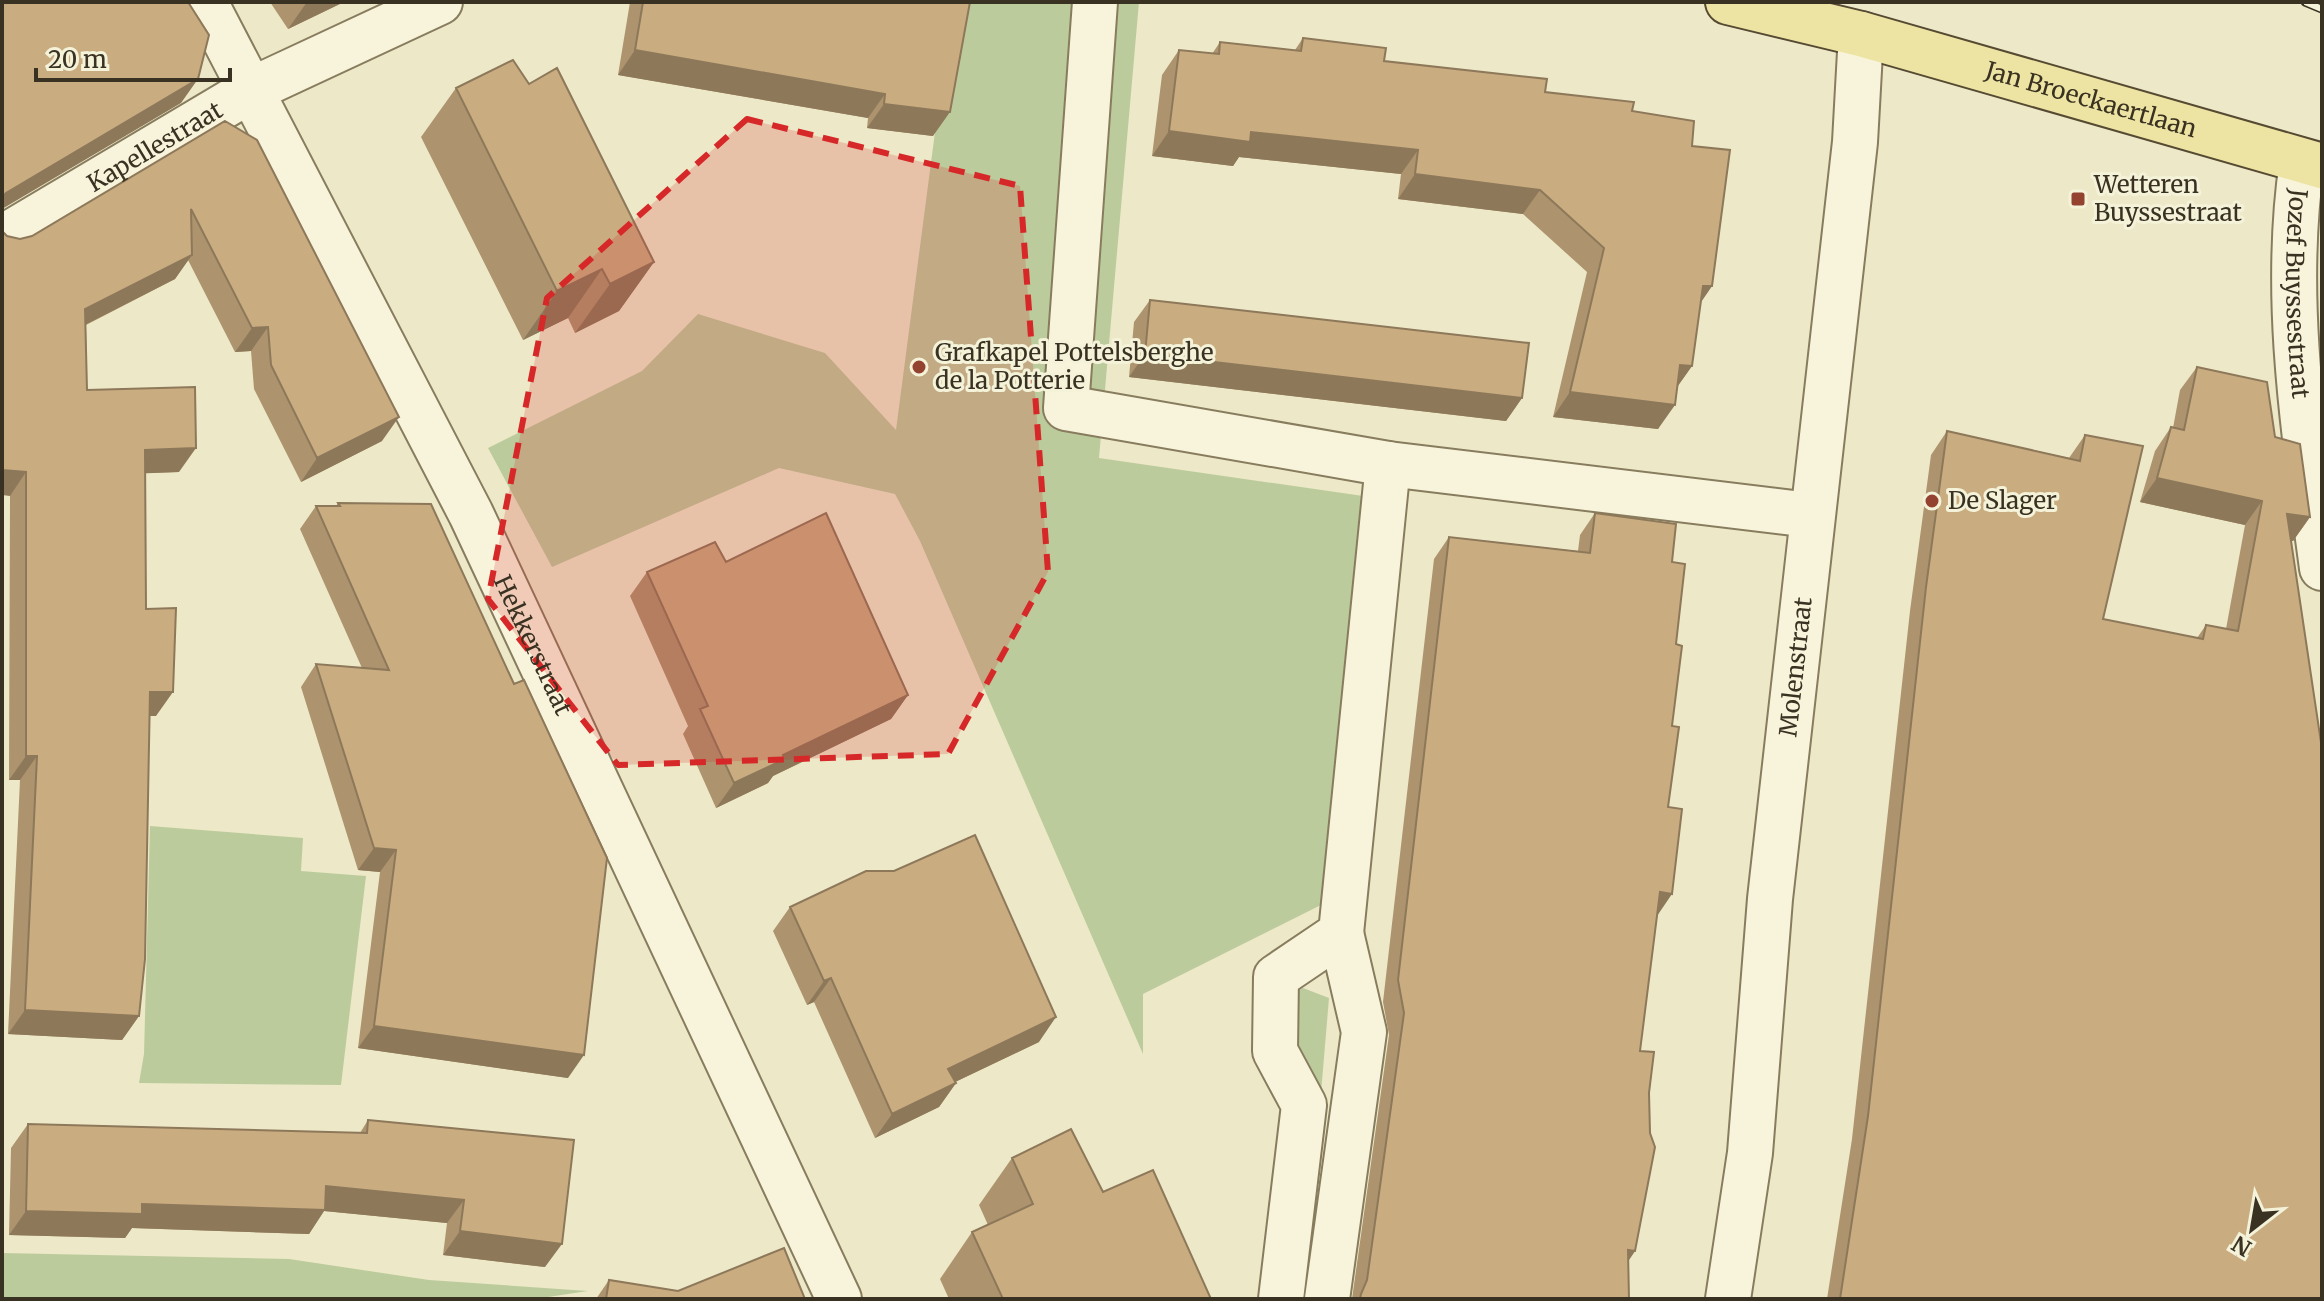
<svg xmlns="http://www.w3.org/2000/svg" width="2324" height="1301" viewBox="0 0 2324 1301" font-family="Merriweather,serif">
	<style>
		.green { fill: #bccb9c }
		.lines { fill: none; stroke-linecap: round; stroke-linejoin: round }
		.minor-casing { stroke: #887c5e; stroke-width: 48 }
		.major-casing { stroke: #564a32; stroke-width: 48 }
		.minor { stroke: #f8f4db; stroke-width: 44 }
		.major { stroke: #ede4a3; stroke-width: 44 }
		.rail-casing { stroke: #393121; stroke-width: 9 }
		.rail { stroke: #f4f2d8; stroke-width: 6; stroke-dasharray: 18; stroke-linecap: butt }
		.wall { fill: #ad946e }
		.shaded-wall { fill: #8d785a }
		.building { fill: #c9ac80; stroke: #8d785a; stroke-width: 2 }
		.marked { fill: #d62828; fill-opacity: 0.2; stroke: #d62828; stroke-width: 6; stroke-dasharray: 16 10; stroke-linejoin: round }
		.poi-dot { fill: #944331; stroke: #f4f2d8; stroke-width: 3 }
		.labels { text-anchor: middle; stroke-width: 6; stroke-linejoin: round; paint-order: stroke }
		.street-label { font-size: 24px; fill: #393121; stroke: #f4f2d8 }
		.poi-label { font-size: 24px; fill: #393121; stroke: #f4f2d8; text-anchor: start }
	</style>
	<rect width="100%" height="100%" fill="#ede9c8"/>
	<!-- green -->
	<path class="green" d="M952,2H1139L1099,458L1370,497L1325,903L1143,994V1054L920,541L895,494L779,468L552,567L488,448L642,371L698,314L825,353L896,430Z
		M150,826L303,838L301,871L366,876L341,1085L139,1083L144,1054Z
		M1303,988L1329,998L1319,1117L1294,1057L1287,997Z
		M2,1253L289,1259L429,1280L588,1291L535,1299H2Z"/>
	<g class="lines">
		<defs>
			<g id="minor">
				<path id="s1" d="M205,2L471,514L839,1299"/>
				<path d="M1095,2L1066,408L1388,464L1810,515"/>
				<path id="s2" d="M2302,162C2282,297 2304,433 2322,568"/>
				<path id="s3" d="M2,238L251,90L440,2"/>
				<path d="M1281,1299L1304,1105L1275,1051L1276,977L1341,933L1388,464"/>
				<path d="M1327,1299L1364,1032L1341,933"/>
				<path id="s4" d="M1728,1299L1750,1153L1770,899L1855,142L1861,34"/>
			</g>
			<g id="major">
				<path id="s5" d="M1728,2L1861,34L2322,166"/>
			</g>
		</defs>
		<!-- minor casing -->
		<use href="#minor" class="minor-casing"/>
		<!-- major casing -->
		<use href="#major" class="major-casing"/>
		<!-- minor -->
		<use href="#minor" class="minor"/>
		<!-- major -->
		<use href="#major" class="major"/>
		<defs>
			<path id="rail" d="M2305,2L2322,9"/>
		</defs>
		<!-- rail casing -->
		<use href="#rail" class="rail-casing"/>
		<!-- rail -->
		<use href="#rail" class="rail"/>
	</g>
	<!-- wall -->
	<path class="wall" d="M270,2H344L288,29Z
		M630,2H970L933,136L867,128L868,118L618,75Z
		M1303,38L1384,61L1545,92L1632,111L1692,146L1712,286L1700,303L1692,366L1677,387L1658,429L1553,417L1587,272L1523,214L1398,199L1401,174L1239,157L1233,166L1152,156L1162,75L1179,50L1212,54L1220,42L1295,50Z
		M456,88L654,262L619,311L575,333L568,318L523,340L421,137Z
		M225,121L382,441L301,482L254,389L251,351L235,352L188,260L175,279L86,325L87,390L179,472L145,473L146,609L156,716H149L139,1016L122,1040L8,1034L20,780H9L10,496L7,236L20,239L32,236Z
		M1150,300L1522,398L1506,421L1129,377L1134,322Z
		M2197,367L2275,437L2310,517L2293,541L2291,540L2322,1299H1827L1852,1139L1910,611L1931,455L1947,431L2069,458L2085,435L2103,619L2197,638L2206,625L2226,629L2245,525L2140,502L2155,451L2171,427L2173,428L2180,390Z
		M338,503L568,1078L358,1048L380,872L358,870L301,687L316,664L362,668L300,529L316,506H336Z
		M1595,513L1672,562L1676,644L1668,807L1657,916L1640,1051L1649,1093L1635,1251L1629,1260V1299H1352L1389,1035L1383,1002L1434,559L1449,537L1578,551L1580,535Z
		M726,562L908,695L891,719L773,776L768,783L716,808L683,734L688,726L630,596L647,572Z
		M790,907L1039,1042L955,1082L956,1083L939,1107L875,1138L814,1002L807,1005L773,931Z
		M368,1120L545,1267L443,1255L447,1223L324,1211L309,1234L132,1228L125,1238L9,1235L11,1148L28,1124L360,1133Z
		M1012,1158L1103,1192L1211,1299H949L940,1279L972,1232L988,1225L979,1205Z
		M609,1280L678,1291L805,1299H596Z"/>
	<!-- shaded-wall -->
	<path class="shaded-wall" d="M307,2H344L288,29Z
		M635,50L885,94L868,118L618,75Z
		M198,79L181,103L2,209V197L6,193Z
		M884,104L950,112L933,136L867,128Z
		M1169,131L1251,132L1418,150L1401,174L1239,157L1233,166L1152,156Z
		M1415,174L1540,190L1523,214L1398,199Z
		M192,255L175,279L69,333L85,309Z
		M654,262L619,311L575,333L610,284Z
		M602,269L568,318L523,340L557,291Z
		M1703,286H1712L1695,311Z
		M268,327L251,351L235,352L252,328Z
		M1145,354L1522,398L1506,421L1129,377Z
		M1680,365L1692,366L1675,390Z
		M1570,392L1675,405L1658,429L1553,417Z
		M399,417L382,441L301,482L317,458Z
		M196,448L179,472L128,474L145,450Z
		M2,470L26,472L10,496L2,495Z
		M2157,478L2262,501L2245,525L2140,502Z
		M2287,514L2310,517L2293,541L2270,537Z
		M150,692H173L156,716H133Z
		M908,695L891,719L773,776L768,783L716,808L734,783L783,755Z
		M26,756H37L20,780H9Z
		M374,848L396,850L380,872L358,870Z
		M1660,892L1672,894L1657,916Z
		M831,978L814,1002L807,1005L824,981Z
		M25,1010L139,1016L122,1040L8,1034Z
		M1056,1017L1039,1042L932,1093L948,1069Z
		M374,1026L584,1055L568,1078L358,1048Z
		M956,1083L939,1107L875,1138L892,1114Z
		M326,1186L464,1200L447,1223L324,1211L309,1234L132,1228L125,1238L9,1235L26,1211L142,1204Z
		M460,1231L562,1244L545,1267L443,1255Z
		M1628,1250L1635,1251L1620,1273Z"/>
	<!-- building -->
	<path class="building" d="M2,2H188L209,35L198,79L6,193L2,197Z
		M643,2H970L950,112L884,104L885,94L635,50Z
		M1303,38L1386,48L1384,61L1547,79L1545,92L1634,102L1632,111L1694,121L1692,146L1730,150L1712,286H1703L1692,366L1680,365L1675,405L1570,392L1604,248L1540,190L1415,174L1418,150L1251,132L1250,142L1169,131L1179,50L1219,54L1220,42L1301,51Z
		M513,60L529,84L557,68L654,262L610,284L602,269L557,291L456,88Z
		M225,121L257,140L399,417L317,458L271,365L268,327L252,328L191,209L192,255L85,309L87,390L195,387L196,448L145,450L146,609L176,608L173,692H150L145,959L139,1016L25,1010L37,756H26V472L2,470V231L7,236L20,239L32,236Z
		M1150,300L1529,343L1522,398L1145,354Z
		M2197,367L2267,382L2275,437L2300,444L2310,517L2287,514L2322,749V1299H1840L1868,1116L1926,587L1947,431L2080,461L2085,435L2143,446L2103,619L2203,639L2206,625L2238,631L2262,501L2157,478L2171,427L2184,430Z
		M338,503L431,504L514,684L524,680L607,858L584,1055L374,1026L396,850L374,848L316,664L389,670L316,506H340Z
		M826,513L908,695L783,755L785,759L734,783L700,709L708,706L647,572L715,542L726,562Z
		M1595,513L1676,524L1672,562L1685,564L1676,644L1682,646L1672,726L1679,727L1668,807L1682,809L1672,894L1660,892L1640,1051L1654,1052L1649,1093L1650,1133L1655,1147L1635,1251L1628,1250L1629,1299H1360L1361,1294L1367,1280L1404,1013L1398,980L1449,537L1590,553Z
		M975,835L1056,1017L948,1069L956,1083L892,1114L831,978L824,981L790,907L866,871H894Z
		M368,1120L574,1140L562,1244L460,1231L464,1200L326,1186L325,1210L142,1204V1214L26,1211L28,1124L367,1133Z
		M1071,1129L1103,1192L1153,1170L1211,1299H1003L972,1232L1033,1204L1012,1158Z
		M784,1248L805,1299H606L609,1280L678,1291Z"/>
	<!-- marked area -->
	<path class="marked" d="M747,119L1020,186L1048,572L948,754L618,765L488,599L547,298Z"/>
	<!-- markers -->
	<g class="poi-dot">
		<rect x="2070" y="191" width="16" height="16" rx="4"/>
		<circle cx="919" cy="367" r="8"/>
		<circle cx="1932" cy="501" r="8"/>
	</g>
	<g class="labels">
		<!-- street labels -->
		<g class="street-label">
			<text dy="8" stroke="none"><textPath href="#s5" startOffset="376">Jan Broeckaertlaan</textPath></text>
			<text dy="8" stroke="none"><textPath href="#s3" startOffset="178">Kapellestraat</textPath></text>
			<text dy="8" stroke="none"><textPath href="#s2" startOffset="132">Jozef Buyssestraat</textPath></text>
			<text dy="8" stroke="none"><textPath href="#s1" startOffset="722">Hekkerstraat</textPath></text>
			<text dy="8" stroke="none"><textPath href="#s4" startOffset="636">Molenstraat</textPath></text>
		</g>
		<!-- poi labels -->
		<g class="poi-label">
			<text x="2094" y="193">Wetteren<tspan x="2094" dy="28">Buyssestraat</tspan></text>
			<text x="935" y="361">Grafkapel Pottelsberghe<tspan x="935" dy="28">de la Potterie</tspan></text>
			<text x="1948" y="509">De Slager</text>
		</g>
	</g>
	<!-- border -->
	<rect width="2324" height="1301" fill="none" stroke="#393121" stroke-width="8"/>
	<!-- north arrow -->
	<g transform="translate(2252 1229) rotate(211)" stroke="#f4f2d8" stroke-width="6" paint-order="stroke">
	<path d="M0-6L14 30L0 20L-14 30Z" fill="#393121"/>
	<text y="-12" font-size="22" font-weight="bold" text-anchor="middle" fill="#393121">N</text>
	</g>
	<!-- scale -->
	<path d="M36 68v12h194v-12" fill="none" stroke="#393121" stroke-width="4"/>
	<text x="48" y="68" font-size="24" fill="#393121" stroke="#f4f2d8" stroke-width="6" paint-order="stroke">20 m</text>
</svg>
